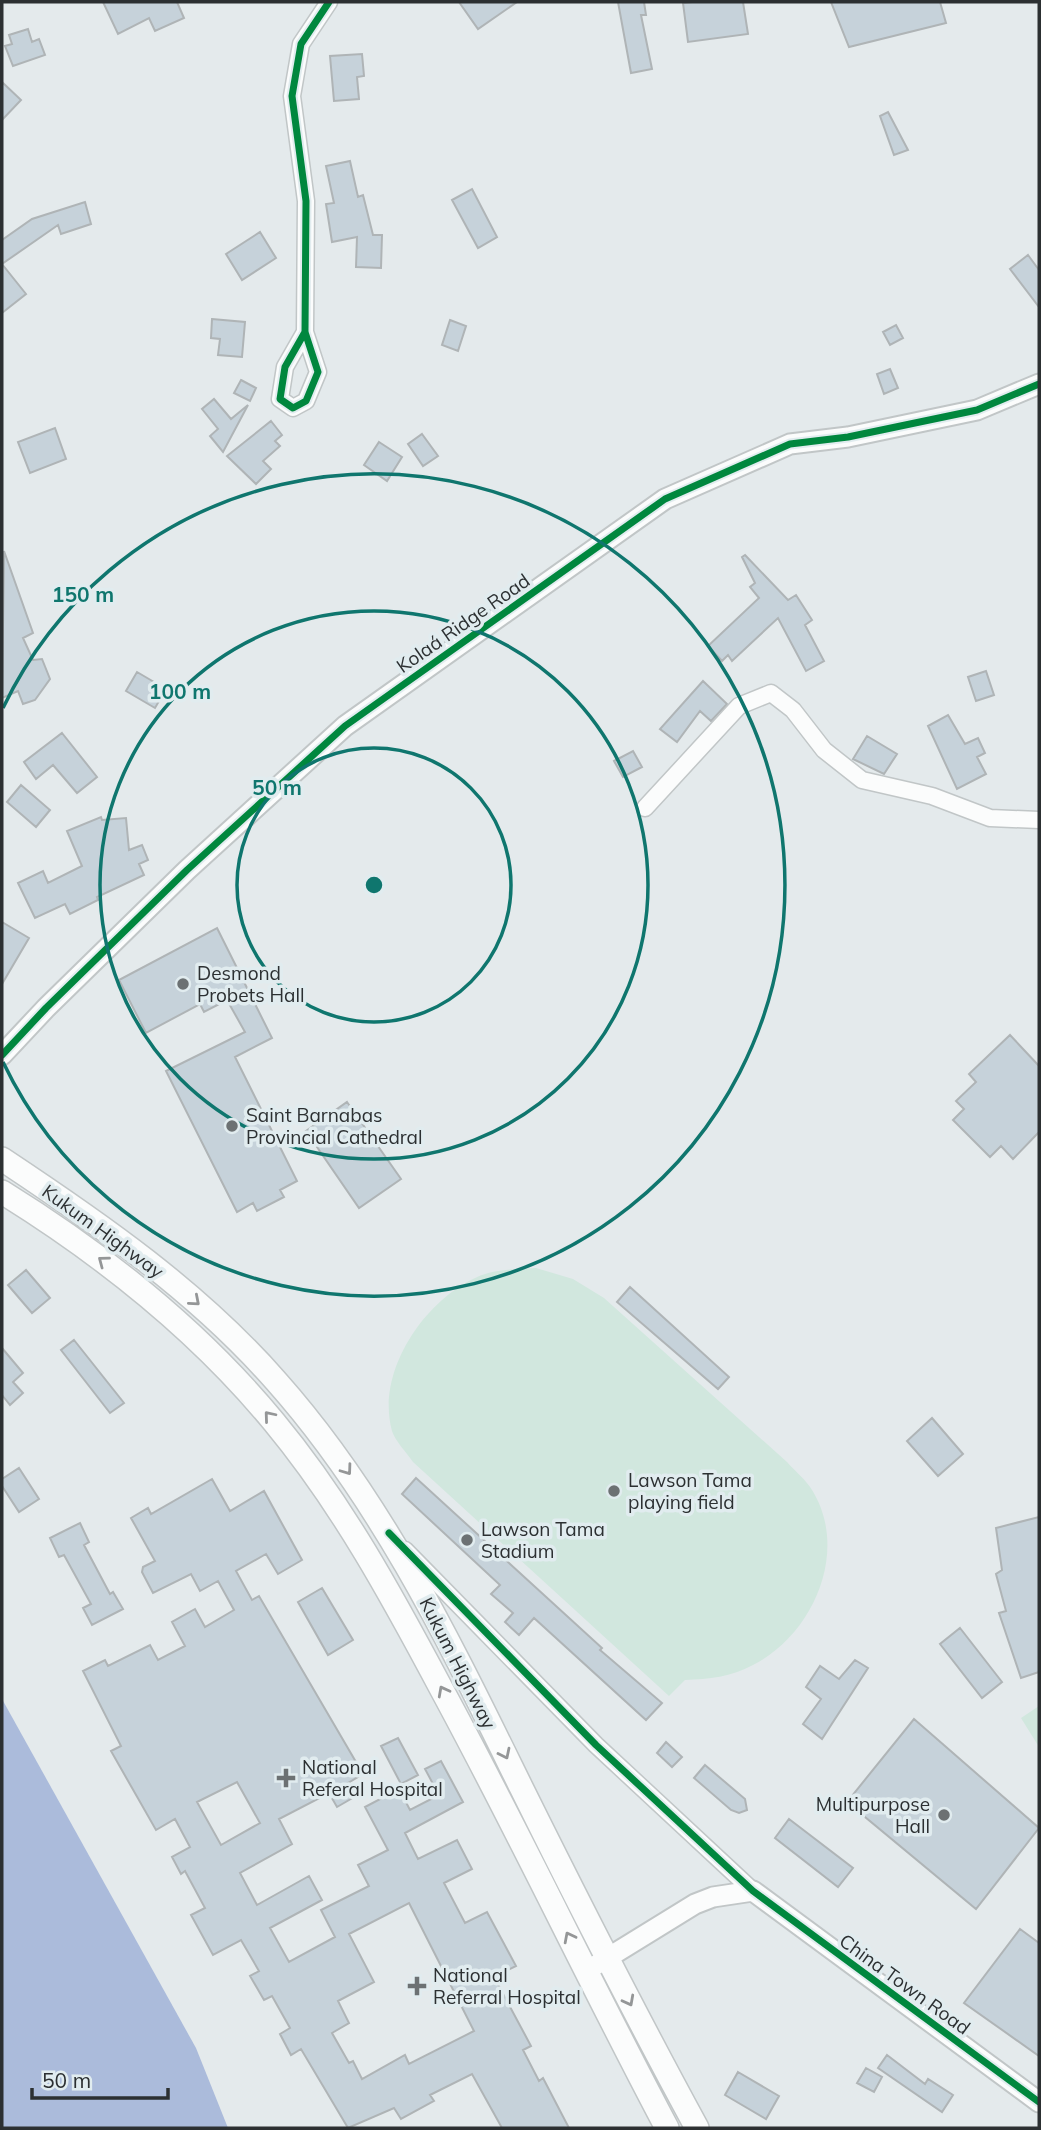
<svg xmlns="http://www.w3.org/2000/svg" width="1041" height="2130" viewBox="0 0 1041 2130" font-family="Mulish,sans-serif">
	<style>
		.green { fill: #d1e7de }
		.water { fill: #abbbdb }
		.building { fill: #c6d2da; stroke: #afb4b6; stroke-width: 2; fill-rule: evenodd }
		.lines { fill: none; stroke-linecap: round; stroke-linejoin: round }
		.minor-casing { stroke: #c1c6c7; stroke-width: 19 }
		.tertiary-casing { stroke: #c1c6c7; stroke-width: 23 }
		.secondary-casing { stroke: #c1c6c7; stroke-width: 26 }
		.minor { stroke: #fbfcfc; stroke-width: 16 }
		.tertiary { stroke: #fbfcfc; stroke-width: 19 }
		.secondary { stroke: #fbfcfc; stroke-width: 23 }
		.cycleway-casing { stroke: #e1ecef; stroke-width: 11 }
		.cycleway { stroke: #00873e; stroke-width: 7 }
		.oneway { stroke: #949697 }
		.ring { fill: none; stroke: #0f766e; stroke-width: 3.5 }
		.poi-dot { fill: #6c7173; stroke: #e1ecef; stroke-width: 2.5 }
		.labels { text-anchor: middle; stroke-width: 7; stroke-linejoin: round; paint-order: stroke }
		.street-label { font-size: 19px; fill: #2c3032; stroke: #e1ecef }
		.poi-label { font-size: 19px; fill: #2c3032; stroke: #e1ecef; text-anchor: start }
		.centre { fill: #0f766e; stroke: #e1ecef; stroke-width: 3.5 }
		.ring-label { font-size: 21px; text-anchor: middle; font-weight: bold; fill: #0f766e; stroke: #e1ecef; stroke-width: 7; stroke-linejoin: round; paint-order: stroke }
	</style>
	<rect width="100%" height="100%" fill="#e4eaec"/>
	<!-- green -->
	<path class="green" d="M536,1268L573,1279L604,1298L787,1462C795,1471 806,1480 812,1490C850,1551 813,1635 753,1665C731,1677 709,1679 685,1680L669,1696L413,1462C407,1453 395,1441 392,1431C376,1373 422,1304 473,1279C492,1269 515,1269 536,1268Z
		M1039,1706V1747L1021,1718Z"/>
	<!-- water -->
	<path class="water" d="M2,1699L196,2048L228,2128H2Z"/>
	<!-- building -->
	<path class="building" d="M103,2H177L184,18L155,31L149,18L118,34Z
		M459,2H517L478,29Z
		M618,2H644L646,15H641L652,69L631,73Z
		M692,2H743L748,34L688,42L683,3Z
		M831,2H940L946,23L849,47Z
		M28,29L32,42L39,39L45,55L13,66L5,46L12,44L9,35Z
		M362,54L364,76L357,77L359,99L334,101L330,56Z
		M2,82L21,100L2,120Z
		M888,112L908,150L894,155L880,116Z
		M350,161L358,197L363,195L373,235H382L381,268L356,267L357,237L332,242L326,204L334,203L326,166Z
		M472,189L497,237L478,248L452,200Z
		M85,202L91,224L61,234L58,225L2,264L26,294L2,313V240L32,219Z
		M260,232L276,258L242,280L226,254Z
		M1028,255L1039,270V307L1010,269Z
		M212,319L245,322L242,357L218,355L220,339L211,338Z
		M450,320L466,326L458,351L442,345Z
		M896,325L903,338L890,345L883,332Z
		M890,369L898,388L884,394L877,374Z
		M241,380L256,388L250,401L234,393Z
		M214,399L231,419L248,405L223,452L210,436L218,429L202,409Z
		M271,421L282,435L275,441L280,446L263,461L271,469L256,484L227,456Z
		M55,428L66,459L30,473L18,442Z
		M422,434L438,456L423,466L408,444Z
		M379,442L402,457L387,481L364,465Z
		M4,551L33,633L23,638L33,660L42,659L50,679L35,700L23,704L18,691L2,698Z
		M745,555L788,600L796,595L812,620L805,625L824,661L806,671L778,618L732,661L728,655L722,661L708,646L759,598L750,587L755,583L742,557Z
		M986,671L994,695L976,701L968,677Z
		M137,672L166,689L155,708L126,691Z
		M703,681L727,704L711,721L700,711L677,742L660,729Z
		M948,715L965,744L978,738L985,753L977,757L986,774L957,789L928,726Z
		M62,733L97,777L77,793L53,765L36,779L24,762Z
		M867,736L897,754L884,774L853,759Z
		M633,751L642,767L623,777L614,761Z
		M21,785L50,810L36,827L7,802Z
		M101,817L102,820L126,818L129,850L142,845L148,860L139,864L144,875L97,897L98,900L70,914L65,904L35,918L18,883L43,871L48,883L82,866L67,831Z
		M2,922L29,938L2,984Z
		M217,928L272,1038L235,1057L297,1181L280,1190L284,1197L257,1211L253,1203L237,1212L166,1071L245,1032L227,1000L204,1012L200,1004L146,1033L119,980Z
		M1010,1035L1039,1066V1132L1013,1159L1001,1146L990,1157L953,1120L964,1109L956,1101L976,1082L969,1074Z
		M347,1102L401,1179L359,1208L306,1131Z
		M26,1270L50,1298L32,1313L8,1285Z
		M630,1287L729,1377L718,1389L617,1302Z
		M74,1340L124,1403L110,1413L61,1350Z
		M2,1348L23,1373L13,1382L23,1393L10,1405L2,1395Z
		M932,1418L963,1454L938,1476L907,1441Z
		M19,1468L39,1499L19,1512L2,1486V1479Z
		M416,1478L602,1648L600,1650L662,1703L646,1720L534,1618L519,1635L505,1622L513,1613L491,1594L500,1585L402,1494Z
		M212,1479L230,1511L264,1491L302,1560L278,1574L266,1554L236,1571L252,1600L259,1596L363,1774L348,1783L356,1796L337,1807L329,1793L279,1819L292,1844L240,1873L257,1905L309,1876L322,1900L270,1928L289,1962L335,1937L321,1910L369,1886L358,1865L388,1850L365,1807L399,1789L410,1810L439,1795L425,1769L441,1761L463,1802L405,1833L418,1859L457,1840L472,1869L444,1883L465,1923L487,1912L516,1966L494,1977L531,2046L523,2050L539,2081L543,2078L569,2128H502L472,2074L430,2095L434,2101L401,2119L394,2108L348,2128L301,2049L291,2055L280,2034L290,2028L272,1996L264,2000L250,1976L259,1971L241,1940L213,1955L191,1915L205,1908L185,1871L181,1874L172,1857L190,1847L175,1819L156,1830L111,1751L121,1746L83,1671L105,1660L108,1666L150,1645L158,1660L185,1646L172,1622L195,1609L205,1627L234,1610L218,1581L200,1591L191,1574L153,1593L142,1572L143,1567L155,1561L131,1518L148,1508L151,1514ZM237,1782L260,1823L221,1845L197,1802ZM409,1903L474,2031L409,2064L405,2055L362,2079L353,2061L349,2063L332,2033L349,2023L338,2001L374,1982L349,1934Z
		M1039,1517V1672L1021,1678L999,1613L1006,1611L996,1574L1002,1570L996,1528Z
		M80,1523L89,1542L84,1545L110,1594L113,1592L123,1609L92,1625L83,1608L91,1604L64,1555L59,1557L50,1538Z
		M322,1588L353,1640L328,1655L298,1602Z
		M960,1628L1002,1682L982,1698L940,1644Z
		M855,1660L868,1668L822,1739L803,1724L821,1699L806,1687L820,1666L839,1679Z
		M914,1719L1039,1828L976,1909L847,1802Z
		M398,1738L418,1775L401,1784L381,1746Z
		M666,1742L682,1757L672,1767L657,1753Z
		M705,1765L745,1799L747,1810L739,1813L731,1810L694,1778Z
		M789,1819L853,1868L838,1887L775,1838Z
		M1020,1929L1039,1943V2056L964,2003Z
		M887,2055L925,2084L928,2079L953,2095L942,2112L878,2068Z
		M866,2068L882,2077L874,2092L857,2083Z
		M738,2072L779,2096L766,2119L725,2095Z"/>
	<g class="lines">
		<defs>
			<path id="minor" d="M305,332L285,367L280,399L293,408L306,401L318,372L305,332L306,201L292,96L301,44L329,2
				M645,808L739,706L771,693L793,710L824,750L862,780L932,796L990,818L1039,820
				M405,1550L596,1745L753,1891"/>
			<path id="tertiary" d="M2,1055L46,1008L187,870L345,726L665,499L790,444L848,437L977,410L1039,384
				M596,1965L695,1904L713,1897L753,1891L1039,2102"/>
			<path id="secondary" d="M2,1159C100,1224 198,1292 276,1381C382,1500 451,1645 521,1787C578,1902 636,2016 697,2128
				M2,1192C102,1254 199,1331 274,1422C342,1504 392,1596 442,1690C520,1834 590,1983 667,2128"/>
		</defs>
		<!-- minor casing -->
		<use href="#minor" class="minor-casing"/>
		<!-- tertiary casing -->
		<use href="#tertiary" class="tertiary-casing"/>
		<!-- secondary casing -->
		<use href="#secondary" class="secondary-casing"/>
		<!-- minor -->
		<use href="#minor" class="minor"/>
		<!-- tertiary -->
		<use href="#tertiary" class="tertiary"/>
		<!-- secondary -->
		<use href="#secondary" class="secondary"/>
		<defs>
			<path id="cycleway" d="M305,332L285,367L280,399L293,408L306,401L318,372L305,332L306,201L292,96L301,44L329,2
				M2,1055L46,1008L187,870L345,726L665,499L790,444L848,437L977,410L1039,384
				M389,1533L596,1745L753,1891L1039,2102"/>
		</defs>
		<!-- cycleway casing -->
		<use href="#cycleway" class="cycleway-casing"/>
		<!-- cycleway -->
		<use href="#cycleway" class="cycleway"/>
	</g>
	<!-- one-way arrows -->
	<defs><path id="oneway-chevron" d="M-2-3.5L2.5 0L-2 3.5" fill="none" stroke-width="1.6" stroke-linecap="round" stroke-linejoin="round" transform="scale(1.75)"/></defs>
	<g class="oneway">
		<use href="#oneway-chevron" transform="translate(103 1261) rotate(-143)"/>
		<use href="#oneway-chevron" transform="translate(195 1301) rotate(41)"/>
		<use href="#oneway-chevron" transform="translate(269 1416) rotate(-130)"/>
		<use href="#oneway-chevron" transform="translate(347 1470) rotate(54)"/>
		<use href="#oneway-chevron" transform="translate(443 1691) rotate(-118)"/>
		<use href="#oneway-chevron" transform="translate(505 1754) rotate(64)"/>
		<use href="#oneway-chevron" transform="translate(569 1937) rotate(-117)"/>
		<use href="#oneway-chevron" transform="translate(629 2001) rotate(62)"/>
	</g>
	<!-- distance rings -->
	<g class="ring">
		<circle cx="374" cy="885" r="137"/>
		<circle cx="374" cy="885" r="274"/>
		<path d="M3 708A411 411 0 1 1 3 1062"/>
	</g>
	<!-- markers -->
	<g class="poi-dot">
		<circle cx="183" cy="984" r="7"/>
		<circle cx="232" cy="1126" r="7"/>
		<circle cx="614" cy="1491" r="7"/>
		<circle cx="467" cy="1540" r="7"/>
		<path d="M282.5 1767.5h7v7h7v7h-7v7h-7v-7h-7v-7h7z"/>
		<circle cx="944" cy="1815" r="7"/>
		<path d="M413.5 1975.5h7v7h7v7h-7v7h-7v-7h-7v-7h7z"/>
	</g>
	<g class="labels">
		<!-- street labels -->
		<g class="street-label">
			<text transform="translate(463 623) rotate(-35)" y="7">Kolaá Ridge Road</text>
			<text transform="translate(103 1231) rotate(36)" y="7">Kukum Highway</text>
			<text transform="translate(458 1663) rotate(63)" y="7">Kukum Highway</text>
			<text transform="translate(905 1984) rotate(36)" y="7">China Town Road</text>
		</g>
		<!-- poi labels -->
		<g class="poi-label">
			<text x="197" y="980">Desmond<tspan x="197" dy="22">Probets Hall</tspan></text>
			<text x="246" y="1122">Saint Barnabas<tspan x="246" dy="22">Provincial Cathedral</tspan></text>
			<text x="628" y="1487">Lawson Tama<tspan x="628" dy="22">playing field</tspan></text>
			<text x="481" y="1536">Lawson Tama<tspan x="481" dy="22">Stadium</tspan></text>
			<text x="302" y="1774">National<tspan x="302" dy="22">Referal Hospital</tspan></text>
			<text x="930" y="1811" text-anchor="end">Multipurpose<tspan x="930" dy="22">Hall</tspan></text>
			<text x="433" y="1982">National<tspan x="433" dy="22">Referral Hospital</tspan></text>
		</g>
	</g>
	<circle cx="374" cy="885" r="10" class="centre"/>
	<g class="ring-label">
		<text x="83" y="602">150 m</text>
		<text x="180" y="699">100 m</text>
		<text x="277" y="795">50 m</text>
	</g>
	<!-- border -->
	<rect width="1041" height="2130" fill="none" stroke="#2c3032" stroke-width="7"/>
	<!-- scale -->
	<path d="M32 2088v10h136v-10" fill="none" stroke="#2c3032" stroke-width="3.5"/>
	<text x="42" y="2088" font-size="21" fill="#2c3032" stroke="#e1ecef" stroke-width="5" paint-order="stroke">50 m</text>
</svg>
